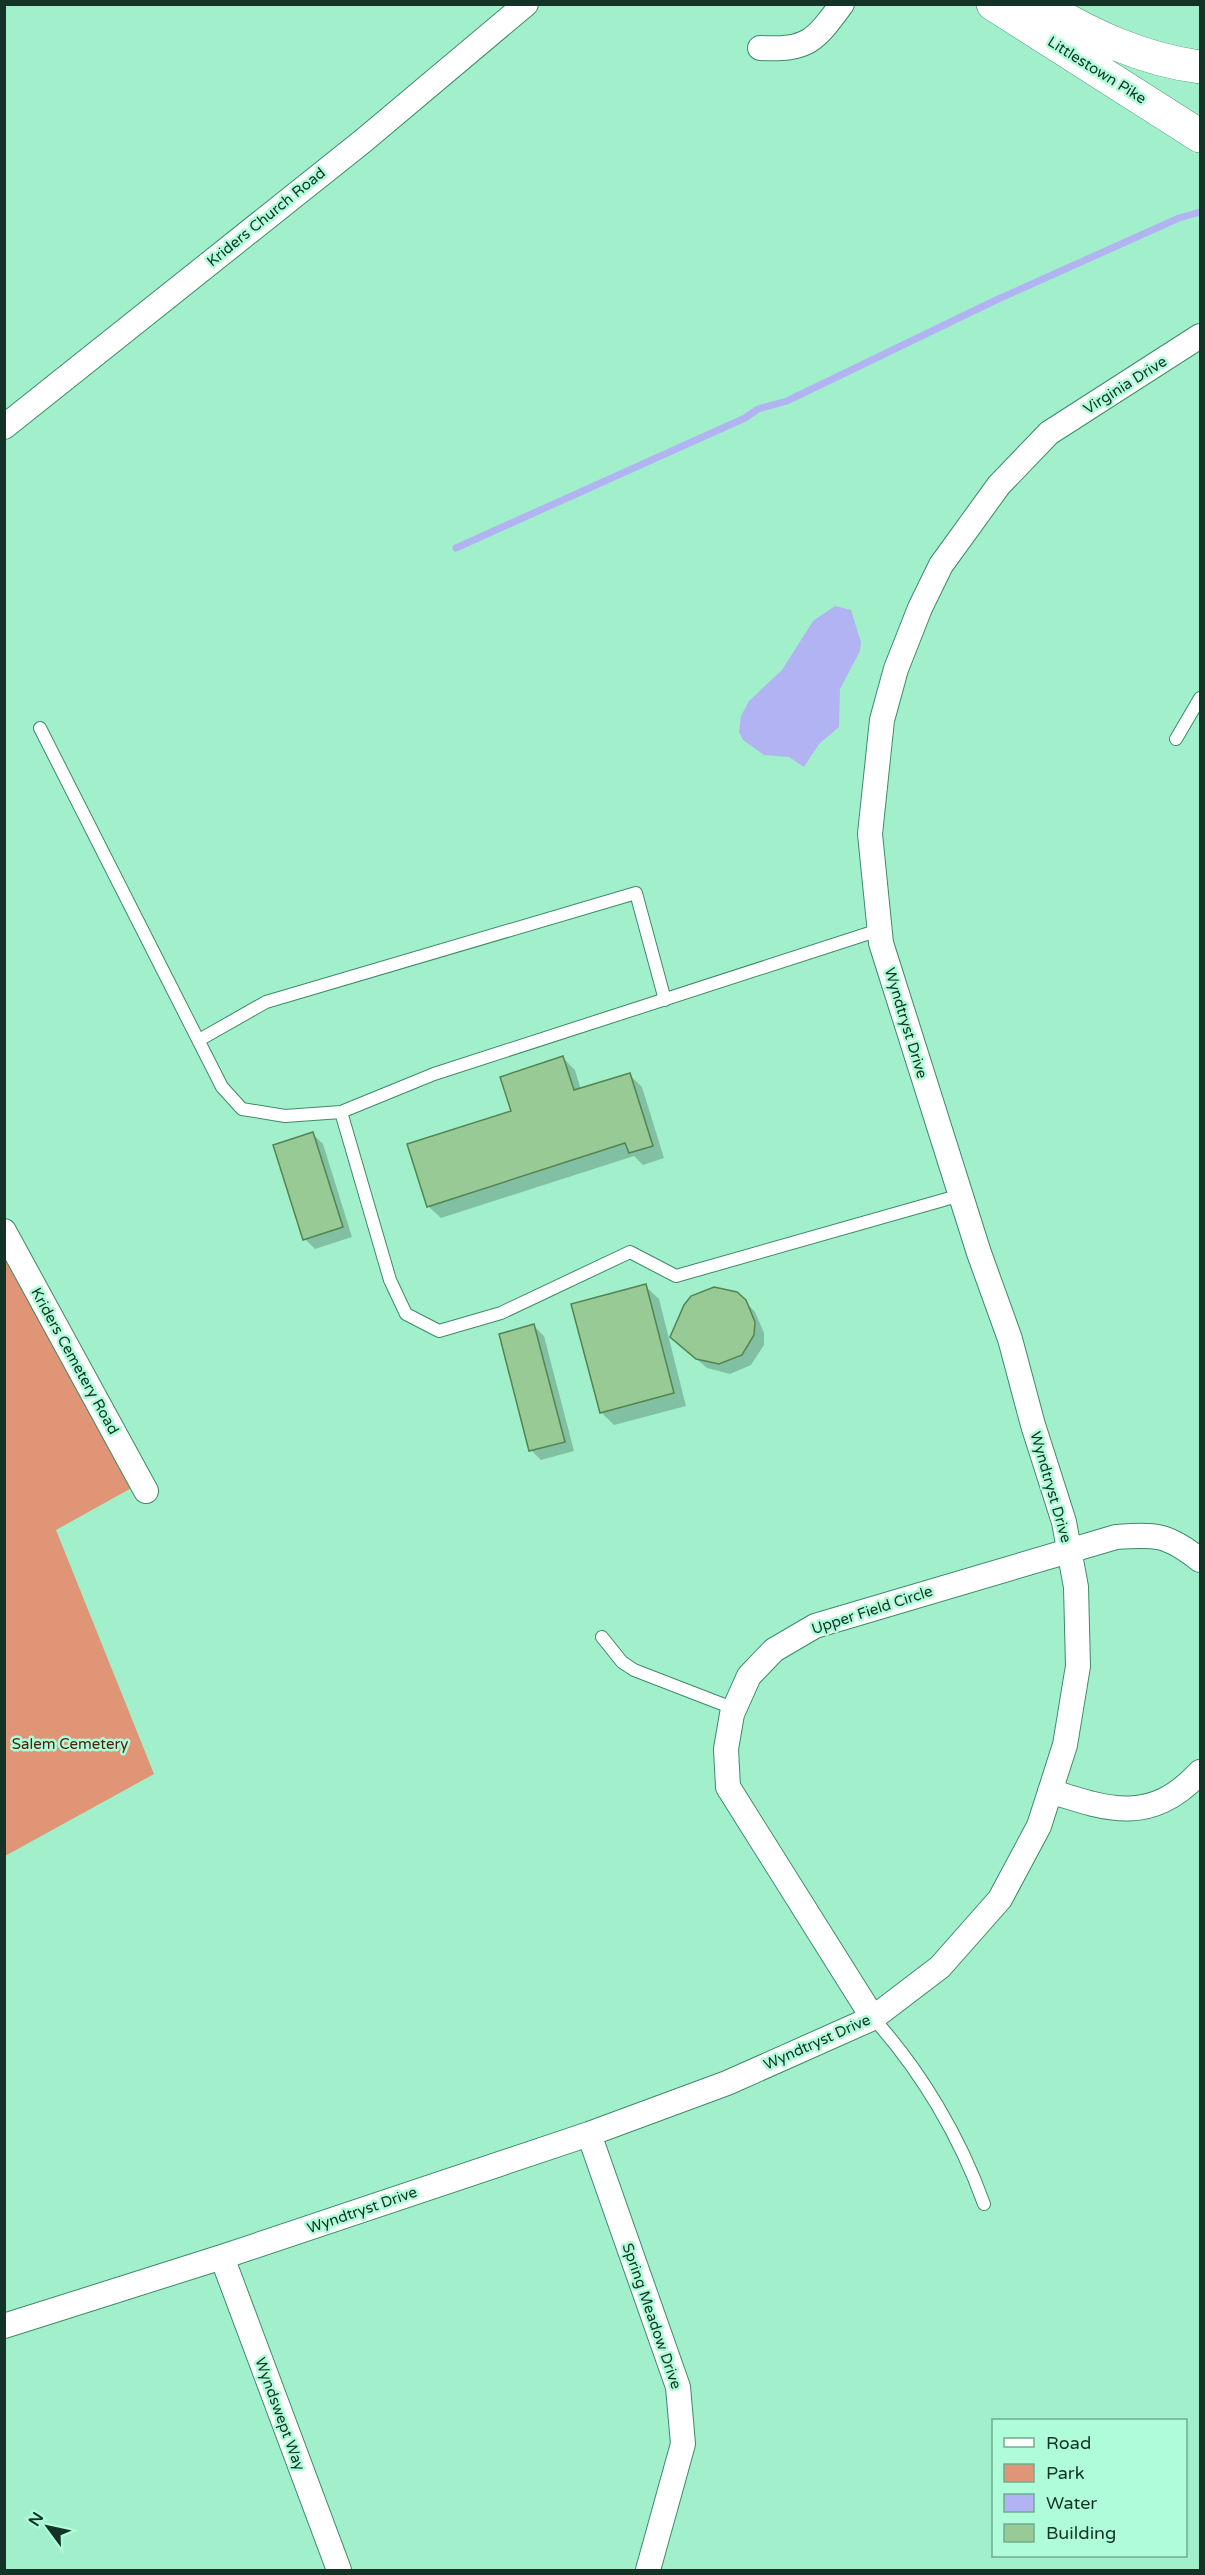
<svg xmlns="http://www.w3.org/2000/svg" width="1205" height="2575" viewBox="0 0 1205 2575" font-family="'Varela Round',sans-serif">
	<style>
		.green { fill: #df9576 }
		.water { fill: #b2b3f2 }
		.shadow { fill: #0003 }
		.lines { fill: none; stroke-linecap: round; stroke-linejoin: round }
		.stream { stroke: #b2b3f2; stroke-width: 7 }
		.building { fill: #97ca94; stroke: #548452; stroke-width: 1.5 }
		.lane-casing { stroke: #3d8a69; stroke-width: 14 }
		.street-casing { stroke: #3d8a69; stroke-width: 26 }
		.highway-casing { stroke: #3d8a69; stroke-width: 34 }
		.lane { stroke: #fff; stroke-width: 12 }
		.street { stroke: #fff; stroke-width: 24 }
		.highway { stroke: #fff; stroke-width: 33 }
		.labels { text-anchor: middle; stroke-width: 5; stroke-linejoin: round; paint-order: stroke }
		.street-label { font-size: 15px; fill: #123325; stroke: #affdd8 }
		.park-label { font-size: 15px; fill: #4d220f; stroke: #affdd8 }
	</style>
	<rect width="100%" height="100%" fill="#a2f0cb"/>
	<!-- green -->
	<path class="green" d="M4,1245L137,1485L56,1530L154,1774L5,1856Z"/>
	<!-- water -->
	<path class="water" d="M835,606L851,610L861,642L860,651L840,689L839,727L819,744L804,767L789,757L764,755L743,740L739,732L741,716L749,701L782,670L813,621Z"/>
	<!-- shadow -->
	<path class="shadow" d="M563,1058L575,1070L581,1090L629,1074L642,1087L664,1158L643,1165L634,1156L441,1218L428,1206Z
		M313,1134L323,1144L352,1237L315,1249L305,1239Z
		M645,1286L659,1299L686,1406L614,1425L601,1412Z
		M745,1301L755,1312L764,1333V1345L751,1365L730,1374L707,1368L682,1346Z
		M534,1326L544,1336L574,1451L541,1460L531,1450Z"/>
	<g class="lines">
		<!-- stream -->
		<path class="stream" d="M456,548L745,418L758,409L787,401L994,301L1179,218L1200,212"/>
	</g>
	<!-- building -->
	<path class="building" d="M563,1056L574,1090L630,1073L653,1146L629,1153L625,1143L427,1207L407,1144L511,1111L500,1077Z
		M313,1132L343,1227L303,1240L273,1145Z
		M646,1284L674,1393L600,1413L571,1304Z
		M714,1287L737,1292L746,1300L755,1322L754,1335L742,1355L719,1364L696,1359L670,1337L684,1305L691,1296Z
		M534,1324L565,1442L529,1451L499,1334Z"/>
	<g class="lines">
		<defs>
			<path id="lane" d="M40,728L222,1087L242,1109L285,1116L341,1112
				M1176,739L1200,698
				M879,930L434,1074L341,1112L390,1280L406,1314L439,1331L501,1313L630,1252L676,1276L961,1195
				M199,1040L266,1002L636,893L665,1000
				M602,1637L622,1662L634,1670L735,1709
				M873,2018C921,2071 960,2137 984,2204"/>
			<path id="street" d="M760,48C808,50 814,42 842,4
				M4,427L363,141L526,4
				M4,1231L146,1491
				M1050,1791C1111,1811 1152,1824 1200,1772
				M873,2018L728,1787L726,1749L732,1714L749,1676L774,1650L815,1626L1116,1537C1156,1534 1167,1534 1200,1560
				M589,2134L678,2387L683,2444L648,2570
				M222,2257L339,2570
				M4,2326L222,2257L589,2134L727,2083L873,2018L940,1967L1000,1899L1039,1826L1065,1745L1078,1666L1076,1587L1064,1522L1033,1425L1010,1339L979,1253L881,943L870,834L882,720L896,669L920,608L941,565L999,485L1049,433L1200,336"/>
			<path id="highway" d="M993,4L1200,136
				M1039,4C1090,35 1141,59 1200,67"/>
		</defs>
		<!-- lane casing -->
		<use href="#lane" class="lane-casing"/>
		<!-- street casing -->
		<use href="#street" class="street-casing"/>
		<!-- highway casing -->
		<use href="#highway" class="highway-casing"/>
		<!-- lane -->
		<use href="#lane" class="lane"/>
		<!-- street -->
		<use href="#street" class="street"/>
		<!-- highway -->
		<use href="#highway" class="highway"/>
	</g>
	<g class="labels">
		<!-- street labels -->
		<g class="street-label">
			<text transform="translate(1097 70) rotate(32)" y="5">Littlestown Pike</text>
			<text transform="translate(266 217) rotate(-39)" y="5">Kriders Church Road</text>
			<text transform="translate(1125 385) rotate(-32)" y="5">Virginia Drive</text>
			<text transform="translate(906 1023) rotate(73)" y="5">Wyndtryst Drive</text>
			<text transform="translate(75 1361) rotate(61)" y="5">Kriders Cemetery Road</text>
			<text transform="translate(1051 1487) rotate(74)" y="5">Wyndtryst Drive</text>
			<text transform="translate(872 1610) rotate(-18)" y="5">Upper Field Circle</text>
			<text transform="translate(817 2042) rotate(-24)" y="5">Wyndtryst Drive</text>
			<text transform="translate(362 2210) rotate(-19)" y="5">Wyndtryst Drive</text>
			<text transform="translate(652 2316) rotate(71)" y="5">Spring Meadow Drive</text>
			<text transform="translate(280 2414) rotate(70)" y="5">Wyndswept Way</text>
		</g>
		<!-- park labels -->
		<g class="park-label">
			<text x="70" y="1749">Salem Cemetery</text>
		</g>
	</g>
	<!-- border -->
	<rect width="1205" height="2575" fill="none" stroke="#123325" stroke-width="12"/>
	<!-- legend -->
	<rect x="992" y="2419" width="195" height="138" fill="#affdd8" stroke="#70ac90" stroke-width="1.5"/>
	<rect x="1004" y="2438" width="30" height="9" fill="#ffffff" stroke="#70ac90" stroke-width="1.5"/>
	<text x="1046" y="2449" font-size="18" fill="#123325">Road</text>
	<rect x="1004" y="2464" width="30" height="18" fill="#df9576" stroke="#70ac90" stroke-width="1.5"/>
	<text x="1046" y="2479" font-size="18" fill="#123325">Park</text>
	<rect x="1004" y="2494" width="30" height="18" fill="#b2b3f2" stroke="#70ac90" stroke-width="1.5"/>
	<text x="1046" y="2509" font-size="18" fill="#123325">Water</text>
	<rect x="1004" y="2524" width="30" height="18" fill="#97ca94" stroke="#70ac90" stroke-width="1.5"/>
	<text x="1046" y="2539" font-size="18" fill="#123325">Building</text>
	<!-- north arrow -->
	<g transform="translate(48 2527) rotate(303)" stroke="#affdd8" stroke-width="4.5" paint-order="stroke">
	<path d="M0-4.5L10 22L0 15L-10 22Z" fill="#123325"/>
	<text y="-9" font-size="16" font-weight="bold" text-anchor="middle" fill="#123325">N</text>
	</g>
</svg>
